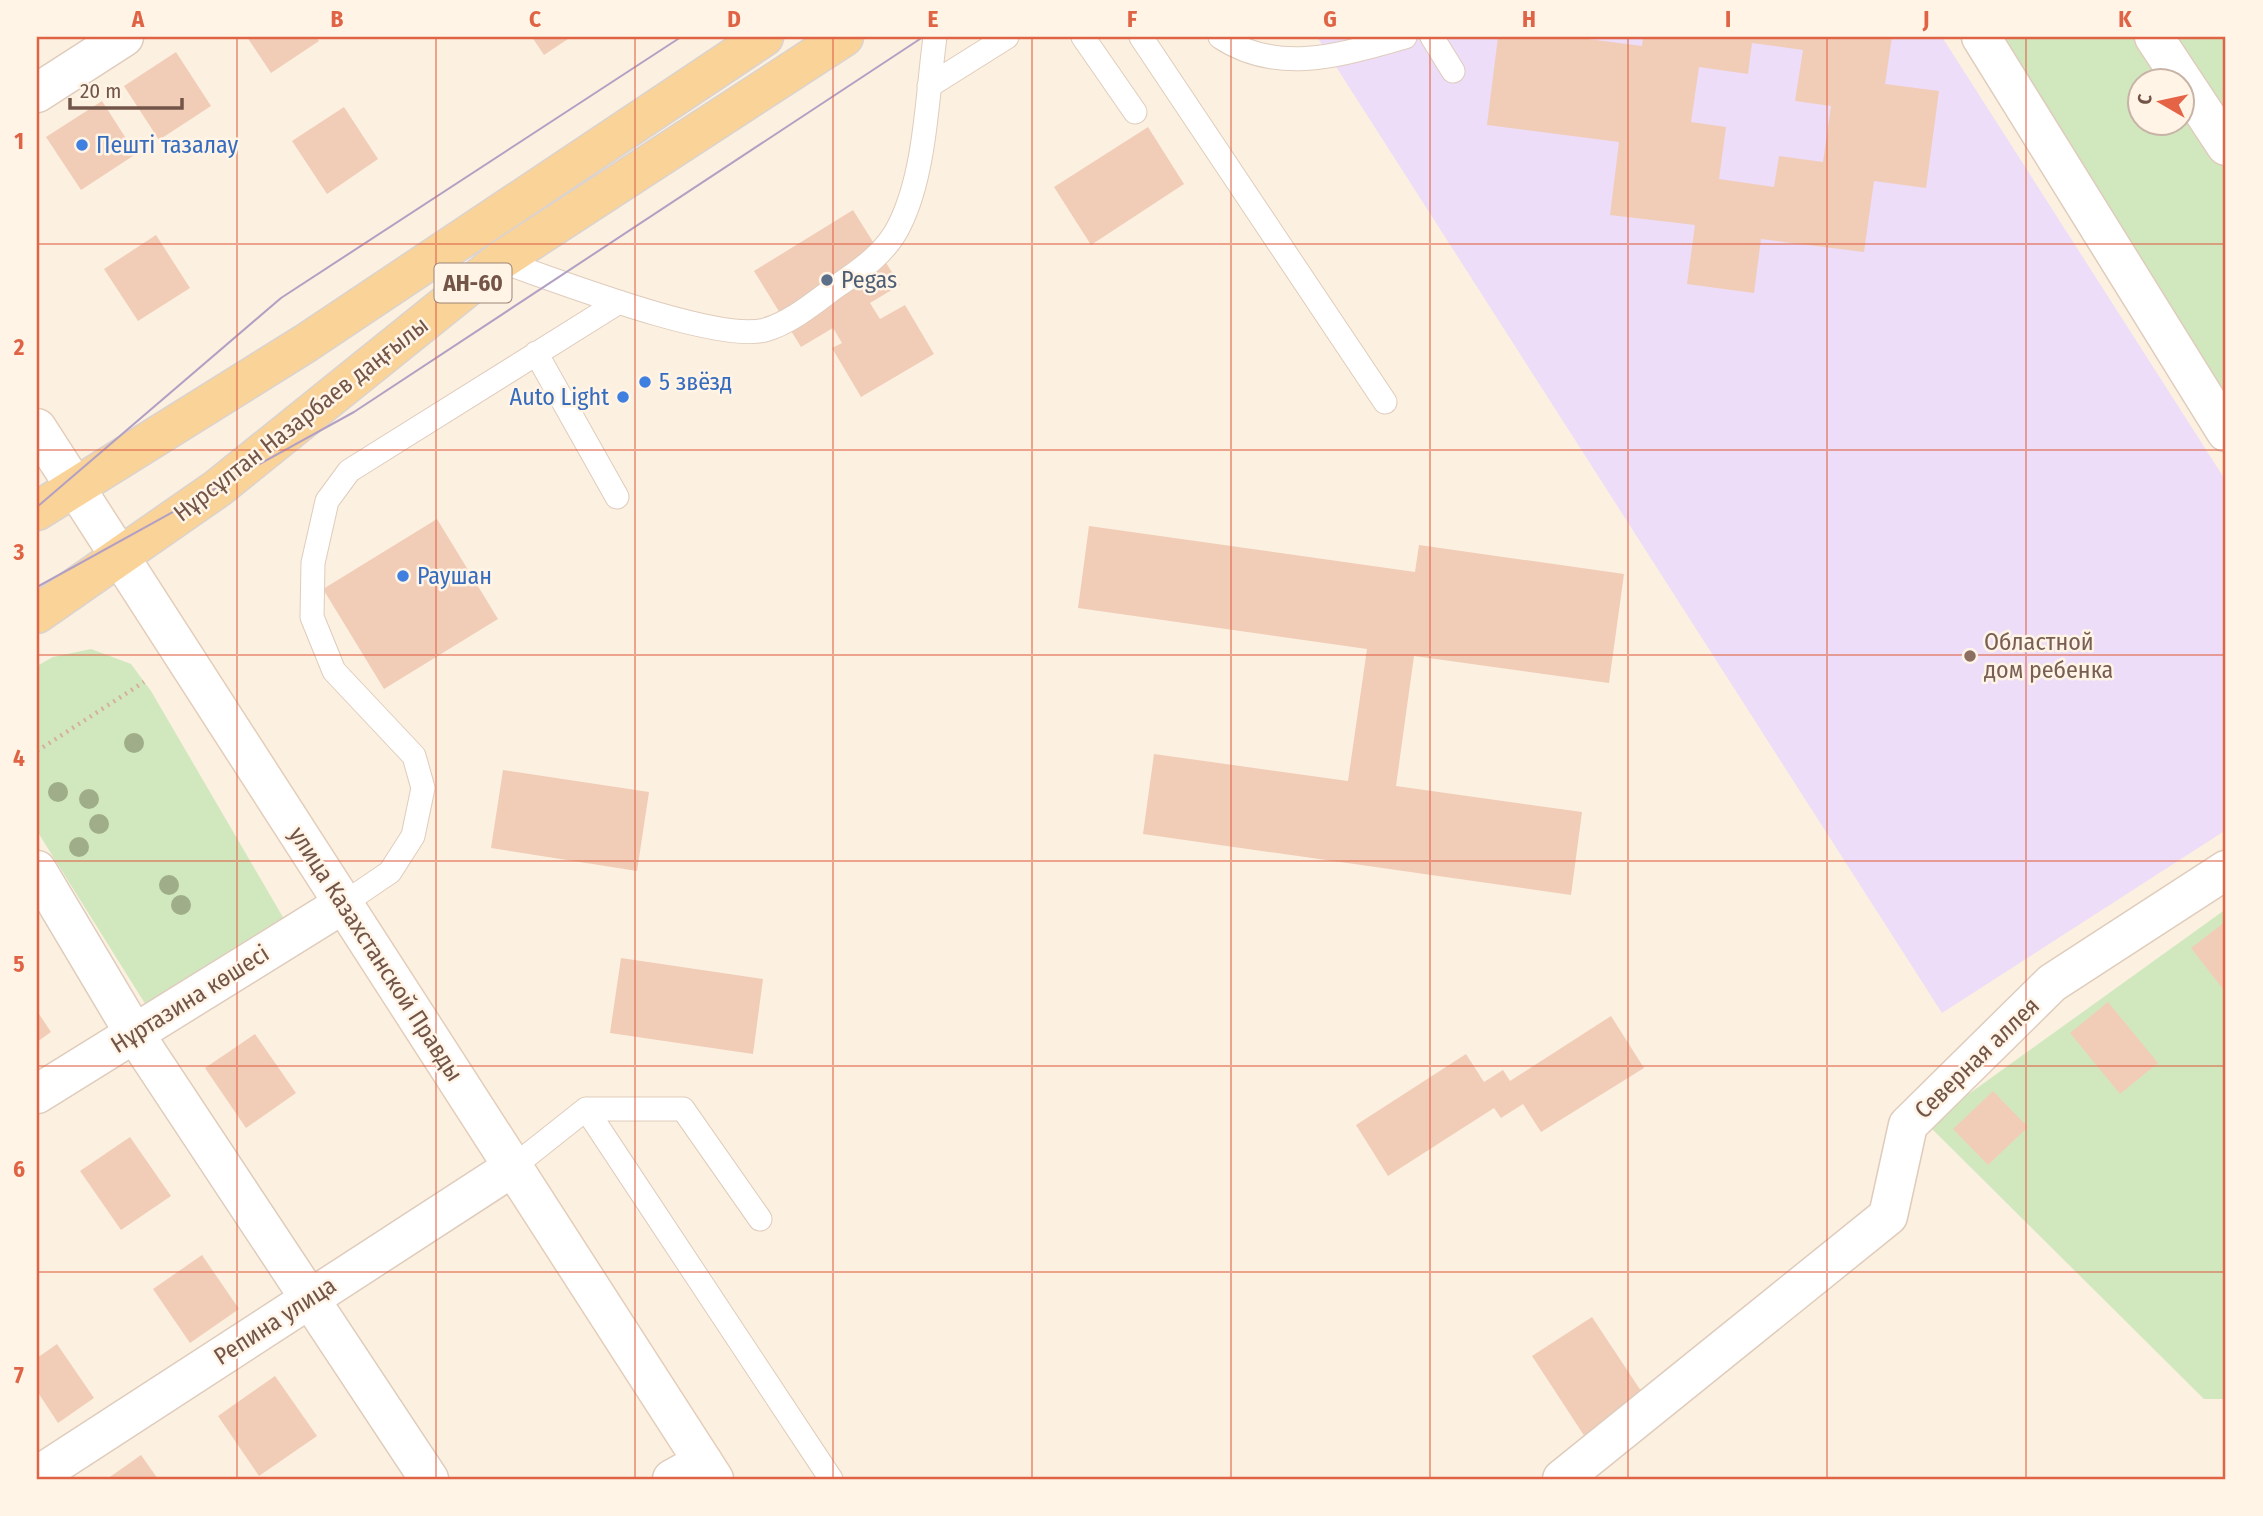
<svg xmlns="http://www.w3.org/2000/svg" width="2263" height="1516" viewBox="0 0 2263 1516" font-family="'Fira Sans Condensed',sans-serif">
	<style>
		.education { fill: #edddf8 }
		.green { fill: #d1e8bf; fill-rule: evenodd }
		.building { fill: #f1cdb8; fill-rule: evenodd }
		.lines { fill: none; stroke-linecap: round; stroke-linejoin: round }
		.lane-casing { stroke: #dfccbc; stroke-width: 25 }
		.street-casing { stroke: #dfccbc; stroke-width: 41 }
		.secondary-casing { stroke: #e4cdba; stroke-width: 41 }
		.primary-casing { stroke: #dad3cf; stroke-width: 41 }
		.path { stroke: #d5b09c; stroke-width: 4.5; stroke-dasharray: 2 5; stroke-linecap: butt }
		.lane { stroke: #fff; stroke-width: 23 }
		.street { stroke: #fff; stroke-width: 38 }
		.secondary { stroke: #fff; stroke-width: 38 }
		.primary { stroke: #fad398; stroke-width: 38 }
		.tram { stroke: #b2a0c4; stroke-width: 2 }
		.tree { fill: #9fae88 }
		.grid { fill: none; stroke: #df6345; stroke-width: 2; stroke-opacity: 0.55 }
		.shop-dot { fill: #3f7fe0; stroke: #fff4e6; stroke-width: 2.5 }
		.service-dot { fill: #5c6f8a; stroke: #fff4e6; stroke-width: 2.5 }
		.education-dot { fill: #8d6e63; stroke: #fff4e6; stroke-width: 2.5 }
		.labels { text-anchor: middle; stroke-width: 5; stroke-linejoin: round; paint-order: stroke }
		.shield { fill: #fff4e6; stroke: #9c8577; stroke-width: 2 }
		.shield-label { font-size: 23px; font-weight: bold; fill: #725548 }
		.shop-label { font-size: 24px; fill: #366cbe; stroke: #fff4e6; text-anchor: start }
		.service-label { font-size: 24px; fill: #4e5e75; stroke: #fff4e6; text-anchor: start }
		.street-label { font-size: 24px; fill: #725548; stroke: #fff4e6 }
		.education-label { font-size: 24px; fill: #785e54; stroke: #fff4e6; text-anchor: start }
		.neatline { fill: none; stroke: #df6345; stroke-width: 2.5 }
		.grid-label { font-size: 23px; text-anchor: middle; font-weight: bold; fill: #df6345 }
	</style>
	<rect width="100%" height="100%" fill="#fcf0e0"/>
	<!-- education -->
	<path class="education" d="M1317,37H1942L2226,481V830L1942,1013Z"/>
	<!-- green -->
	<path class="green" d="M1992,37H2226V411ZM2140,80H2182V122H2140Z
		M91,649L131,664L151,691L284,919L149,1010L37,831V666L53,657Z
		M2226,909V1399H2204L1927,1124Z"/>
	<!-- building -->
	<path class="building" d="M247,37H316L319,41L271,73Z
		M532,37H571L544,55Z
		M1498,37H1573L1642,46L1643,37H1892L1885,84L1939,91L1926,188L1874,181L1864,252L1761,239L1754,293L1687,284L1695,225L1610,215L1619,142L1487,125ZM1752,43L1803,50L1795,101L1831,106L1823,162L1779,156L1774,187L1719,179L1726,127L1691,122L1699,67L1748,74Z
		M176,52L211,106L159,140L124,86Z
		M102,101L136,154L81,190L46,137Z
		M344,107L378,159L327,194L292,141Z
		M1148,127L1184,184L1091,245L1054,187Z
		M853,210L900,285L870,303L880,319L905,305L934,354L861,397L832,348L842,343L833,328L801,347L754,271Z
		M156,235L190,288L138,321L104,269Z
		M437,519L498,619L384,689L323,589Z
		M1089,526L1415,572L1419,545L1624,574L1609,683L1414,656L1396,786L1582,812L1571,895L1143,834L1154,754L1348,781L1367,649L1078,608Z
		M503,770L649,792L637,871L491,848Z
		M2226,921V993L2191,948Z
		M621,958L763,979L753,1054L610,1033Z
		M2108,1002L2158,1063L2120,1094L2070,1033Z
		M37,1011L51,1032L37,1042Z
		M1611,1016L1644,1068L1541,1132L1523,1104L1501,1118L1494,1108L1388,1176L1356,1125L1466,1054L1484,1082L1503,1070L1510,1081Z
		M255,1034L296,1093L246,1128L205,1068Z
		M1993,1091L2028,1127L1988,1165L1953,1129Z
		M130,1137L171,1196L121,1230L80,1171Z
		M202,1255L239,1309L190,1343L153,1289Z
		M1592,1317L1645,1397L1585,1437L1532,1356Z
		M57,1344L94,1398L58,1423L37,1391V1358Z
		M275,1376L317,1436L259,1476L218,1416Z
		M141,1455L158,1479H107Z"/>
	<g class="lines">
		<defs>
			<path id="lane" d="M1083,37L1135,112
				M1141,37L1385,402
				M1220,37C1279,76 1343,54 1405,37
				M1432,37L1453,71
				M929,86L1007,37
				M500,261C553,279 717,343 765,330C792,322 815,302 837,286C862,269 887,252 900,224C926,171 927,95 935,37
				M536,353L617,497
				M343,904L390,872L413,836L423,788L414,756L334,671L312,617L313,563L327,501L349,471L619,302
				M586,1109L831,1479
				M513,1167L586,1109H683L760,1219"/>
			<path id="street" d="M1981,37L2226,432
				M2154,37L2226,146
				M37,93L124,37
				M37,870L134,1033L429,1479
				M37,1094L343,904
				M37,1476L513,1167
				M672,1479L703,1462
				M1562,1479L1888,1216L1908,1125L2052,983L2226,870"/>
			<path id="secondary" d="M37,428L714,1479"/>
			<path id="primary" d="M37,511L306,343L764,37
				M37,614L218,488L500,261L844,37"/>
		</defs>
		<!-- lane casing -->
		<use href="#lane" class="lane-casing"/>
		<!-- street casing -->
		<use href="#street" class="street-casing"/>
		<!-- secondary casing -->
		<use href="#secondary" class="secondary-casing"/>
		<!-- primary casing -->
		<use href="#primary" class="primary-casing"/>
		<!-- path -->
		<path class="path" d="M37,751L144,682"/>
		<!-- lane -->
		<use href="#lane" class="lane"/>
		<!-- street -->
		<use href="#street" class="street"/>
		<!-- secondary -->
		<use href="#secondary" class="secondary"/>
		<!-- primary -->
		<use href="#primary" class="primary"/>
		<!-- tram -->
		<path class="tram" d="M37,507L281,298L681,37
			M37,587L354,412L923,37"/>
	</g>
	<!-- trees -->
	<g class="tree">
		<circle cx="134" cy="743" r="10"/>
		<circle cx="58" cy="792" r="10"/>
		<circle cx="89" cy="799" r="10"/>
		<circle cx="99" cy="824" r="10"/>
		<circle cx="79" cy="847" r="10"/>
		<circle cx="169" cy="885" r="10"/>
		<circle cx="181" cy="905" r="10"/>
	</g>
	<!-- grid -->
	<path class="grid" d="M237,37V1479M436,37V1479M635,37V1479M833,37V1479M1032,37V1479M1231,37V1479M1430,37V1479M1628,37V1479M1827,37V1479M2026,37V1479M37,244H2226M37,450H2226M37,655H2226M37,861H2226M37,1066H2226M37,1272H2226"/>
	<!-- markers -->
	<g class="shop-dot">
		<circle cx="82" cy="145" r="7"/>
		<circle cx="645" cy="382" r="7"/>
		<circle cx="623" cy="397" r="7"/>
		<circle cx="403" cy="576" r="7"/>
	</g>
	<circle class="service-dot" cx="827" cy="280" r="7"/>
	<circle class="education-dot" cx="1970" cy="656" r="7"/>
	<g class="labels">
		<!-- shield labels -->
		<rect class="shield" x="434.5" y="263.5" width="77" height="39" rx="5"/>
		<g class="shield-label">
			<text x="473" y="291">АН-60</text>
		</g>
		<!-- shop labels -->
		<g class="shop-label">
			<text x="96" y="153">Пешті тазалау</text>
			<text x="659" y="390">5 звёзд</text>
			<text x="609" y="405" text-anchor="end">Auto Light</text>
			<text x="417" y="584">Раушан</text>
		</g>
		<!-- service labels -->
		<g class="service-label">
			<text x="841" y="288">Pegas</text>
		</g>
		<!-- street labels -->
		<g class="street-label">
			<text transform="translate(301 419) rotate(-38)" y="8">Нұрсұлтан Назарбаев даңғылы</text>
			<text transform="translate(376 954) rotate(57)" y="8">улица Казахстанской Правды</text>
			<text transform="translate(190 999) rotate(-32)" y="8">Нұртазина көшесі</text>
			<text transform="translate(1977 1058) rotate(-44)" y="8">Северная аллея</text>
			<text transform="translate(275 1321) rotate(-33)" y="8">Репина улица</text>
		</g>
		<!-- education labels -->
		<g class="education-label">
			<text x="1984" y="650">Областной<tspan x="1984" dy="28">дом ребенка</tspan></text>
		</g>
	</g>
	<!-- border -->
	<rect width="2263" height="1516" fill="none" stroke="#fff4e6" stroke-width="77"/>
	<!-- north arrow -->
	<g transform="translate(2161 102) rotate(279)"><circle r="33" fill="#fff4e6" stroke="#c7b4a7" stroke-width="2"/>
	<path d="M0-5L12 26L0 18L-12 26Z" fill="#e56445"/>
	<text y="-10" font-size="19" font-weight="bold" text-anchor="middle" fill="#725548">С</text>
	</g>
	<!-- scale -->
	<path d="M70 98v10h112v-10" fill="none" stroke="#725548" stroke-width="3.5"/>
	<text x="80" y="98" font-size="21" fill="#725548" stroke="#fff4e6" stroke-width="5" paint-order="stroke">20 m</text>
	<rect x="38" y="38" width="2186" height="1440" class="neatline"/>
	<g class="grid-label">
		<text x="138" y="27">A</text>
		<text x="337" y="27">B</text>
		<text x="535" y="27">C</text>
		<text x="734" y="27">D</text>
		<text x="933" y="27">E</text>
		<text x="1132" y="27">F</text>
		<text x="1330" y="27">G</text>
		<text x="1529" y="27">H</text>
		<text x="1728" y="27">I</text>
		<text x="1926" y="27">J</text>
		<text x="2125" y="27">K</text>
		<text x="19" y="149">1</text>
		<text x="19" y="355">2</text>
		<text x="19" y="560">3</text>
		<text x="19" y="766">4</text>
		<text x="19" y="972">5</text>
		<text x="19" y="1177">6</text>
		<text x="19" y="1383">7</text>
	</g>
</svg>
